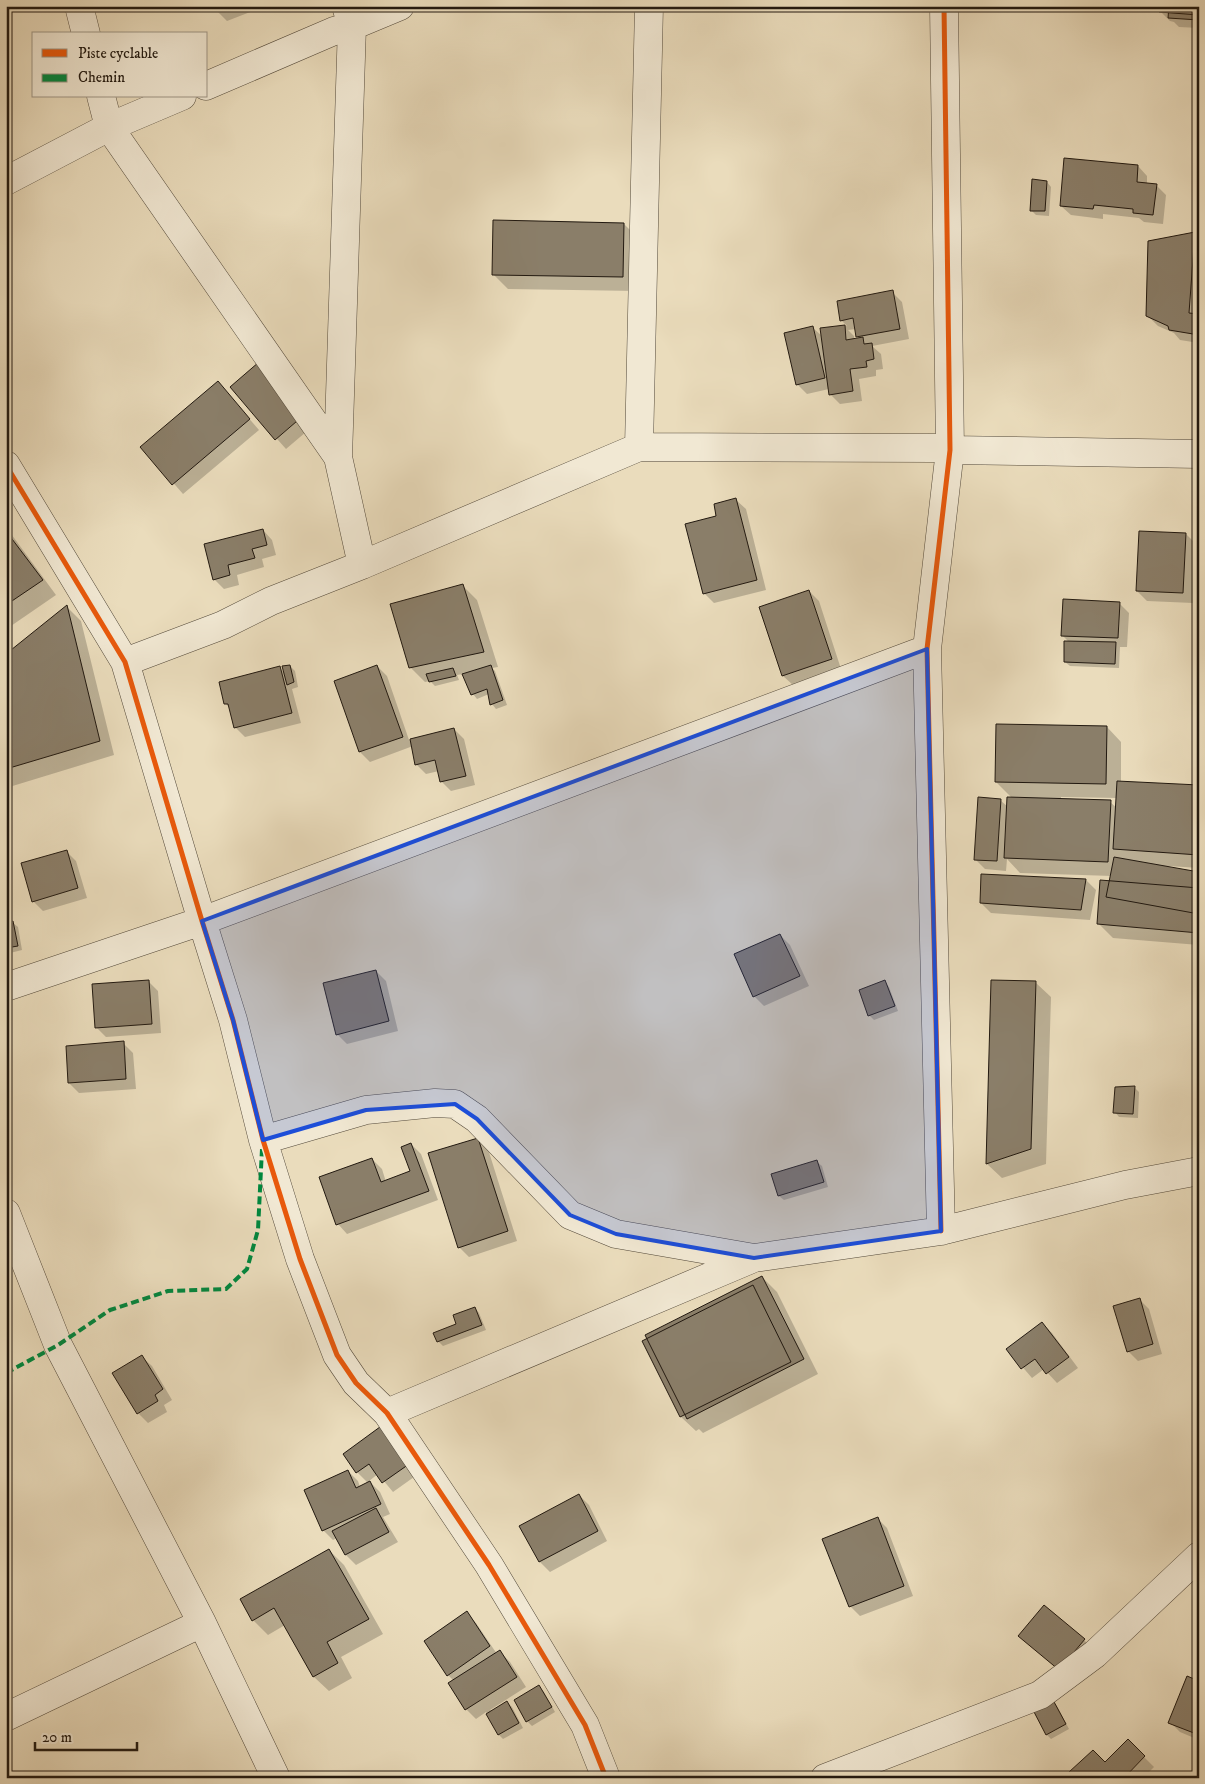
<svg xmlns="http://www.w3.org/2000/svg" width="1205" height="1784" viewBox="0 0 1205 1784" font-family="'IM FELL DW Pica',serif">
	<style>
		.shadow { fill: #0003; fill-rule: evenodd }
		.building { fill: #8a7e69; stroke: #221910 }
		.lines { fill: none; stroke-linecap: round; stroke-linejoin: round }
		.minor-casing { stroke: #544a3b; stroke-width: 29 }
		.minor { stroke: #f1e8d3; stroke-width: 28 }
		.quiet { stroke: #00873e; stroke-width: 4; stroke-dasharray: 8 4; stroke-linecap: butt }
		.cycleway-casing { stroke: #f1e8d3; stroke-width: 8 }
		.cycleway { stroke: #e8590c; stroke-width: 5 }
		.marked { fill: #1d4ed8; fill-opacity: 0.2; stroke: #1d4ed8; stroke-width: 4; stroke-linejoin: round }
	</style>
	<rect width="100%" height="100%" fill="#eadcbc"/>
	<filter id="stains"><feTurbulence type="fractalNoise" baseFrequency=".004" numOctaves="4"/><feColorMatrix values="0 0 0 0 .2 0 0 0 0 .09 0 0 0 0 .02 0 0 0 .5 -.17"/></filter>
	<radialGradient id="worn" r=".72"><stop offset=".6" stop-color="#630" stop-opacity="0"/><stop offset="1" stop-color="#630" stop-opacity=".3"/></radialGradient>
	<!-- shadow -->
	<path class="shadow" d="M212,6H266L227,21Z
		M1199,6V28L1179,27L1174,22L1170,21L1160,11Z
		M1138,166L1147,176V184L1156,185L1166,195L1163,224L1144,222L1139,218L1103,214V219L1071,215L1061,206Z
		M1047,182L1051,187L1049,216L1036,215L1031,210Z
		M624,224L639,239L637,291L508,289L493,274Z
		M1195,234L1199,238V343L1180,340L1174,333L1158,326L1148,316Z
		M892,292L902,302L909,339L872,346L881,354L883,369L876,370V376L859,379L862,401L840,404L830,394L829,389L807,394L797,384L813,328L823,337L822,329L847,326L841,320ZM856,329L857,336L860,339L854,340V336L848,330Z
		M218,383L259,430L183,494L142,447Z
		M231,387L313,426L286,449Z
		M736,500L746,509L766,590L714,603L704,593L718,517Z
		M6,527L56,595L8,628L6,626Z
		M263,530L272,540L276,555L262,559L264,567L237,575L239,585L224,589L214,579L206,545Z
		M1186,534L1196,544L1193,603L1147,601L1137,591Z
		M462,585L477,600L498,667L492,668L495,671L507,705L496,709L492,704L489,694L477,699L473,694L463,674L457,675L459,680L435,686L430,681L425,682L410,667Z
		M809,591L819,601L841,669L793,685L783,676L761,608Z
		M1119,603L1129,613L1127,647H1120L1119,668L1070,666L1065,662L1069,642L1062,635Z
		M67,607L81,621L114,755L6,788V655Z
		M290,666L295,671L298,687L292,689L301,723L245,737L235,727L230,708L226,704L279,667L285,673Z
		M377,666L387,676L409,740L454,729L464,739L475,785L451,791L441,781L439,771L426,774L416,764L413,746L370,762L360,752Z
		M1107,727L1121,742V782L1199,786V868L1168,866V868L1199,873V945L1113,938L1098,923L1112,876L1020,873L1007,859L1006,871L985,869L975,859L1000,800L1008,807L1012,798L996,782ZM1061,797L1117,798V808L1110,802L1061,800Z
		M66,851L76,861L87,898L43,911L33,901Z
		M1086,880L1096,890L1090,920L991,913L981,903Z
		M13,923L18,927L22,950L6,954V924Z
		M780,935L790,945L809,986L764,1006L754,996Z
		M376,971L386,981L398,1031L347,1044L337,1034Z
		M148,981L158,991L161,1033L106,1037L96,1027Z
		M993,981L1036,983L1051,997L1046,1164L1002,1178L987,1164Z
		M885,982L889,987L898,1011L874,1020L869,1015Z
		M123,1043L133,1053L136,1089L79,1093L69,1083Z
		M1134,1087L1139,1092L1138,1118L1119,1117L1115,1112Z
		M478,1139L488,1149L517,1241L469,1257L459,1247Z
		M411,1144L421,1154L438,1200L347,1234L338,1224L372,1159L382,1169L386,1182L412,1172Z
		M817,1162L822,1166L828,1187L784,1200L779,1196Z
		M762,1277L777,1292L818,1374L703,1433L699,1429L696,1431L681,1417L643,1341Z
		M1139,1299L1149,1309L1162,1354L1138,1361L1128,1351Z
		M475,1308L479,1313L486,1330L443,1346L438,1341L458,1325Z
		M1042,1323L1052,1333L1078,1368L1057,1383L1044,1369L1032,1378L1007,1349Z
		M142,1357L152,1366L172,1400L164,1405L167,1412L148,1423L138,1413L114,1374Z
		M384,1426L421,1472L393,1492L378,1474L369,1481L380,1492L390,1514L383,1517L398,1542L356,1565L346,1555L337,1538L333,1540L323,1530L348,1471L358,1481L360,1487L368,1483L357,1472Z
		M579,1495L589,1505L607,1541L550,1572L540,1562L521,1526Z
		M877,1518L887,1528L913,1596L860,1616L850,1606Z
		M329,1550L344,1565L383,1634L341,1657L352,1678L329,1691L314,1677L285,1625L268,1635L253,1620Z
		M1045,1606L1094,1649L1069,1679L1020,1636Z
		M466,1613L476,1623L497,1654L500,1652L510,1662L526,1687L490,1710L492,1711L507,1702L512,1707L523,1728L503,1739L499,1735L486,1712L476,1719L466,1709L454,1681L448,1675Z
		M1199,1682V1740L1180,1732L1170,1722Z
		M539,1687L544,1692L555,1712L532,1726L527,1721Z
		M1052,1701L1057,1706L1069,1729L1051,1739L1047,1735Z
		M1128,1741L1154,1767L1143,1778H1076L1105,1764Z"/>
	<!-- building -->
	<path class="building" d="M1159,6H1199V15L1159,12Z
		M1169,6H1199V20L1168,18Z
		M1064,158L1138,165L1137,182L1157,184L1153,215L1133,213V209L1094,205L1093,209L1060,206Z
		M1032,179L1047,181L1045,211H1030Z
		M493,220L624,223L623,277L492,275Z
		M1195,232L1189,313L1199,314V335L1169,330L1168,326L1146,316L1148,241Z
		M893,290L900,329L856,337L853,318L840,321L837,301Z
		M845,325L846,340L863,337L864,344L872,343L874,359L866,361L867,367L850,369L853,391L829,395L820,328Z
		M813,326L825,378L796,385L784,333Z
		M259,362L304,415L275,440L230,387Z
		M218,381L250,419L172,485L140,447Z
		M736,498L757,580L703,594L685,524L716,516L714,504Z
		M263,529L267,545L252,549L255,558L228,565L230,575L213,580L204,544Z
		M6,531L43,580L6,605Z
		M1139,531L1186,533L1183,593L1136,591Z
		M463,584L484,652L409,668L390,604Z
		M809,590L832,659L782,676L759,607Z
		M1063,599L1120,602L1118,638L1061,636Z
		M67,605L100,741L6,769V654Z
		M1064,641L1116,642L1115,664L1064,662Z
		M290,665L294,682L287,685L282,666Z
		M377,665L403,737L359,752L334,681Z
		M491,665L503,700L490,705L487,689L471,695L462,674Z
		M280,666L292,713L234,728L228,704H224L219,682Z
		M453,668L456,676L429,682L426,674Z
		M996,724L1107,726L1106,784L995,782Z
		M454,728L466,776L440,782L435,760L415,765L410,739Z
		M1117,781L1199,785V855L1113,849Z
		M978,797L1001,799L997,861L974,860Z
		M1007,797L1111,800L1108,862L1004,858Z
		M67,850L78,888L32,902L21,863Z
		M1114,857L1199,872V914L1106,897Z
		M981,874L1086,879L1081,910L980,903Z
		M1100,880L1199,888V933L1097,924Z
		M13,921L18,946L6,948V923Z
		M780,934L800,976L753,997L734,954Z
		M376,970L389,1021L336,1035L323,983Z
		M149,980L152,1024L95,1028L92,984Z
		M885,980L895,1006L868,1016L859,990Z
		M991,980L1036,981L1031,1149L986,1164Z
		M124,1041L126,1079L68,1083L66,1046Z
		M1135,1086L1133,1114L1113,1113L1115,1087Z
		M478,1138L508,1231L458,1248L428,1153Z
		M411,1143L429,1191L336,1225L319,1177L372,1158L381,1182L410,1171L401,1147Z
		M817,1160L824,1182L778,1196L771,1174Z
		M762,1276L804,1359L687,1419L645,1335Z
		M753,1285L791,1362L680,1417L642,1341Z
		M1140,1298L1153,1344L1127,1352L1113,1306Z
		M475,1307L482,1325L437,1342L433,1333L456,1324L453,1315Z
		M1042,1322L1069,1357L1046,1374L1035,1359L1021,1369L1006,1349Z
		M142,1355L163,1389L155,1395L158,1401L137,1414L112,1373Z
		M384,1424L412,1462L382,1483L369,1464L356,1473L343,1454Z
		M348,1470L356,1488L370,1481L381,1504L322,1531L304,1490Z
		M579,1494L598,1531L539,1562L519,1526Z
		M376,1508L389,1532L345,1555L332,1531Z
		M878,1517L904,1586L849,1607L822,1539Z
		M329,1549L369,1619L327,1642L338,1663L313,1677L274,1608L252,1621L240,1599Z
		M1044,1605L1085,1639L1059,1670L1018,1636Z
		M467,1611L490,1646L447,1676L424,1641Z
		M500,1650L517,1677L465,1710L448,1683Z
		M1187,1676L1199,1681V1735L1168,1723Z
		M539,1685L552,1707L526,1722L514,1700Z
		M1053,1700L1066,1724L1046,1735L1033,1710Z
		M507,1701L519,1723L498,1735L486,1714Z
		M1128,1739L1145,1756L1124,1778H1075L1069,1772L1093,1750L1105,1762Z"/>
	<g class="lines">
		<defs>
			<path id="minor" d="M79,6L86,34
				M346,6L352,26L338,457L362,565
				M206,86L334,31L352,26L400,6
				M101,96L109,127L338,457
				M6,181L109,127L182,96
				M639,447L649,6
				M6,465L125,662L202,921L233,1020L263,1140L300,1259L337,1355L356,1383L387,1413L489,1565L585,1725L606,1778
				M125,662L223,625L271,601L362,565L639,447L937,448L950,450L1199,454
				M6,987L202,921L927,649
				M263,1140L366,1110L435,1103L455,1104L477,1119L570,1215L616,1234L754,1258
				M6,1213L58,1345L202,1623L276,1778
				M941,1231L927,649L950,450L944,6
				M387,1413L754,1258L941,1231L1125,1185L1199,1171
				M6,1717L202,1623
				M825,1778L1040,1695L1095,1654L1199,1556"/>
		</defs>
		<!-- minor casing -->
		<use href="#minor" class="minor-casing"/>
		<!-- minor -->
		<use href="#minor" class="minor"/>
		<!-- quiet -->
		<path class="quiet" d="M6,1373L58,1345L110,1310L168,1291L226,1289L247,1269L258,1230L262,1149"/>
		<defs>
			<path id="cycleway" d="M6,465L125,662L202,921L233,1020L263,1140L300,1259L337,1355L356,1383L387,1413L489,1565L585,1725L606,1778
				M941,1231L927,649L950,450L944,6"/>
		</defs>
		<!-- cycleway casing -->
		<use href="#cycleway" class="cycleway-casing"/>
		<!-- cycleway -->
		<use href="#cycleway" class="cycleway"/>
	</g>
	<!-- marked area -->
	<path class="marked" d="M927,649L941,1231L754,1258L616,1234L570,1215L477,1119L455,1104L366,1110L263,1140L233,1020L202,921Z"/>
	<!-- margin -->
	<rect width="1205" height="1784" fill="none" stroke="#eadcbc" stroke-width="25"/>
	<rect x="8" y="8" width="1190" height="1769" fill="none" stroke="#221910" stroke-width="2.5"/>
	<rect x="12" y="12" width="1180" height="1759" fill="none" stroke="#221910"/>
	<!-- legend -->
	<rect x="32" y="32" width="175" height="65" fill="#f1e8d3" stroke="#9e9585"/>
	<rect x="42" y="49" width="25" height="8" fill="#e8590c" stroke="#9e9585"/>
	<text x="78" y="58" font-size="15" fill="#221910">Piste cyclable</text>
	<rect x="42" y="74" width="25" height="8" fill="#00873e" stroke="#9e9585"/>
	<text x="78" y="82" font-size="15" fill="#221910">Chemin</text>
	<!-- scale -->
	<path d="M35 1742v8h102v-8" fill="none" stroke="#221910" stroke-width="2.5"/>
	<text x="42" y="1742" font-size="15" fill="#221910" stroke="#f1e8d3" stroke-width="4" paint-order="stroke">20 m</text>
	<rect width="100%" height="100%" filter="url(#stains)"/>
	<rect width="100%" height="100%" fill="url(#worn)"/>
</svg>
